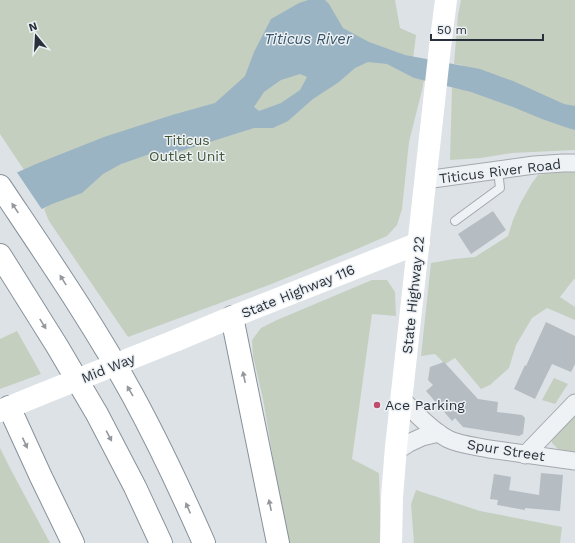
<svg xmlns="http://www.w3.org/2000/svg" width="575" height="543" viewBox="0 0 575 543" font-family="'Work Sans',sans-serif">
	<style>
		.green { fill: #c5cfbf }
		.water { fill: #9bb4c3; fill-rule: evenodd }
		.pier { fill: #dde2e6 }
		.building { fill: #b5bcc2 }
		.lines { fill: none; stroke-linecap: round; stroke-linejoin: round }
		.lane-casing { stroke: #a3a9af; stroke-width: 10 }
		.street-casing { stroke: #a3a9af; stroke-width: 19 }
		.highway-casing { stroke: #86919b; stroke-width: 24 }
		.lane { stroke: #eff2f4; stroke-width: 8 }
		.street { stroke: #eff2f4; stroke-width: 17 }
		.secondary { stroke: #fff; stroke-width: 22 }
		.highway { stroke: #fff; stroke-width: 22 }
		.secondary-bridge { stroke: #fff; stroke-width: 22 }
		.oneway { fill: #94989d }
		.poi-dot { fill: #c04d6e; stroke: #ecf0f3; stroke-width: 1.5 }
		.labels { text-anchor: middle; stroke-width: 3; stroke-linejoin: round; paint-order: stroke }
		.park-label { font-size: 14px; fill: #415537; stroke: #ecf0f3 }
		.street-label { font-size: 14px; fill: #28313b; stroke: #ecf0f3 }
		.poi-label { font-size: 14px; fill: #28313b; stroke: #ecf0f3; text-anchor: start }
		.water-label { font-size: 15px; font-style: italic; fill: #36556a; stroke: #ecf0f3 }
	</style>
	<rect width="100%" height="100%" fill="#dde2e6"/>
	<!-- green -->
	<path class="green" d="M0,0H395L400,28L416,35L411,76L414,78L424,80L422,90L409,142L402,209L397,225L387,236L357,249L269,285L128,337L49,221L44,209L48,206L0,134Z
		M461,0H575V150L512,153L481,158L450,160L452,87L460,89L462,65L454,64L458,15Z
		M571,170H575V279H574L560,297L575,307V320L547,308L532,318L516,345L509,368L490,385L481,389L455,358L445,364L435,354L421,356L431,263L454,259L475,257L508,236L513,220L521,202L532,183L538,175Z
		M372,280H387L395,292L396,316L372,314L352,459L379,473L381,543H289L274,465L263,399L253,356L252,340L261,328L277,320Z
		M17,331L41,374L0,389V339Z
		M554,378L568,384L555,404L542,400Z
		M575,415V453L558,449L552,443V436Z
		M0,448L10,468L50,543H0Z
		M416,490L480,511L562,527L560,543H414L411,504Z"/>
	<!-- water -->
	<path class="water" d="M308,0H325L329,4L343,28L369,42L405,55L480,69L513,81L564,104L575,106V130L568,128L542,119L513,107L471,92L414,78L387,64L368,62L355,68L339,82L313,99L288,121L273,128H254L175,153L147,155L121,164L103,174L82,193L52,204L0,230V180L36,164L104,137L172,115L215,103L245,76L254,52L271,19L299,3ZM300,74L307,77L300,90L281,103L259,111L254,107L264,92L281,80Z"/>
	<!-- pier -->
	<path class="pier" d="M16,171L43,211L0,232V178Z"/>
	<!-- building -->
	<path class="building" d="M493,211L506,230L471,254L458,234Z
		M546,322L575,336V364L571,372L552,364L535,399L514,389L525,365L526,366Z
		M444,362L478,399L498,402L497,412L522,415L525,418L523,434L519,436L463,427L455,418L452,421L426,391L433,385L428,380L430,367Z
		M541,473L563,475L560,511L525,508V510L497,505L498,500L490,499L494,474L511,477L509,490L539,495Z"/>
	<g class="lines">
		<defs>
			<path id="lane" d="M455,221L500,188L498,170"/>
			<path id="street" d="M425,180L534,165L563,163H575
				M401,398C414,412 431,430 448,439C460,445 476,446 489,449C518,453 546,457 575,461
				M395,452L409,443L422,437L439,433
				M525,455L575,403"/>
			<path id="highway" d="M0,186C46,255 93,323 133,396C159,444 182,493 204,543
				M0,255L57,346L97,414L135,487L161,543
				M232,317L278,543
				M9,407L41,477L73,543"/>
		</defs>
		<!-- lane casing -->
		<use href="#lane" class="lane-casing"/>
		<!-- street casing -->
		<use href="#street" class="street-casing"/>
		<!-- highway casing -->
		<use href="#highway" class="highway-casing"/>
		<!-- lane -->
		<use href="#lane" class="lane"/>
		<!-- street -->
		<use href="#street" class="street"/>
		<!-- secondary -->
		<path class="secondary" d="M177,340L232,317L419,243
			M0,411L39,395
			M391,543L392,497L396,447L440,47L446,0"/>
		<!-- highway -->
		<use href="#highway" class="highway"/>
		<!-- secondary-bridge -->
		<path class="secondary-bridge" d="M39,395L177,340"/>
	</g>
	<!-- one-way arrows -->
	<defs><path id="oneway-solid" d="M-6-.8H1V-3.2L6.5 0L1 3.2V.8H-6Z"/></defs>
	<g class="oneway">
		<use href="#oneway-solid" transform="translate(15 208) rotate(-124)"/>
		<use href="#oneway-solid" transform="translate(63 280) rotate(-122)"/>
		<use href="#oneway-solid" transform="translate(43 324) rotate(58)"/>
		<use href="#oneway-solid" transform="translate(244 377) rotate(-102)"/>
		<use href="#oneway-solid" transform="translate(130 391) rotate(-120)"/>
		<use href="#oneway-solid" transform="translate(109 436) rotate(62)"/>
		<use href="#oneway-solid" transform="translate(25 443) rotate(65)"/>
		<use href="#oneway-solid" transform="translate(270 505) rotate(-102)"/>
		<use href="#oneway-solid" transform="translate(188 508) rotate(-114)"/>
	</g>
	<!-- markers -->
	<circle class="poi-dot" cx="377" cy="405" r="4"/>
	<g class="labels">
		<!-- park labels -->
		<g class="park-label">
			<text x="187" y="145">Titicus<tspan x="187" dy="16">Outlet Unit</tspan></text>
		</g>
		<!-- street labels -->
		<g class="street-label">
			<text transform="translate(500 171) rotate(-7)" y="5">Titicus River Road</text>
			<text transform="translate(298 291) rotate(-22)" y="5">State Highway 116</text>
			<text transform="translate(413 295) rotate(-84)" y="5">State Highway 22</text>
			<text transform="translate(108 368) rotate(-22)" y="5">Mid Way</text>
			<text transform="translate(506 450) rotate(9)" y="5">Spur Street</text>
		</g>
		<!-- poi labels -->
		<g class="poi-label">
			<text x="385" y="410">Ace Parking</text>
		</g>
		<!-- water labels -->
		<g class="water-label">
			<text x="308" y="44">Titicus River</text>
		</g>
	</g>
	<!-- north arrow -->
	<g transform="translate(36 36) rotate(342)" stroke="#ecf0f3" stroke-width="3" paint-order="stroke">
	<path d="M0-3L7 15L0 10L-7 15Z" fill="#28313b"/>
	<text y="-6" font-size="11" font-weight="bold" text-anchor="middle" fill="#28313b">N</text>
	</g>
	<!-- scale -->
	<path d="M431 34v6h112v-6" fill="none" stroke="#28313b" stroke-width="2"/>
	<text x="437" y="34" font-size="12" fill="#28313b" stroke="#ecf0f3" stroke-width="3" paint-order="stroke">50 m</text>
</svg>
